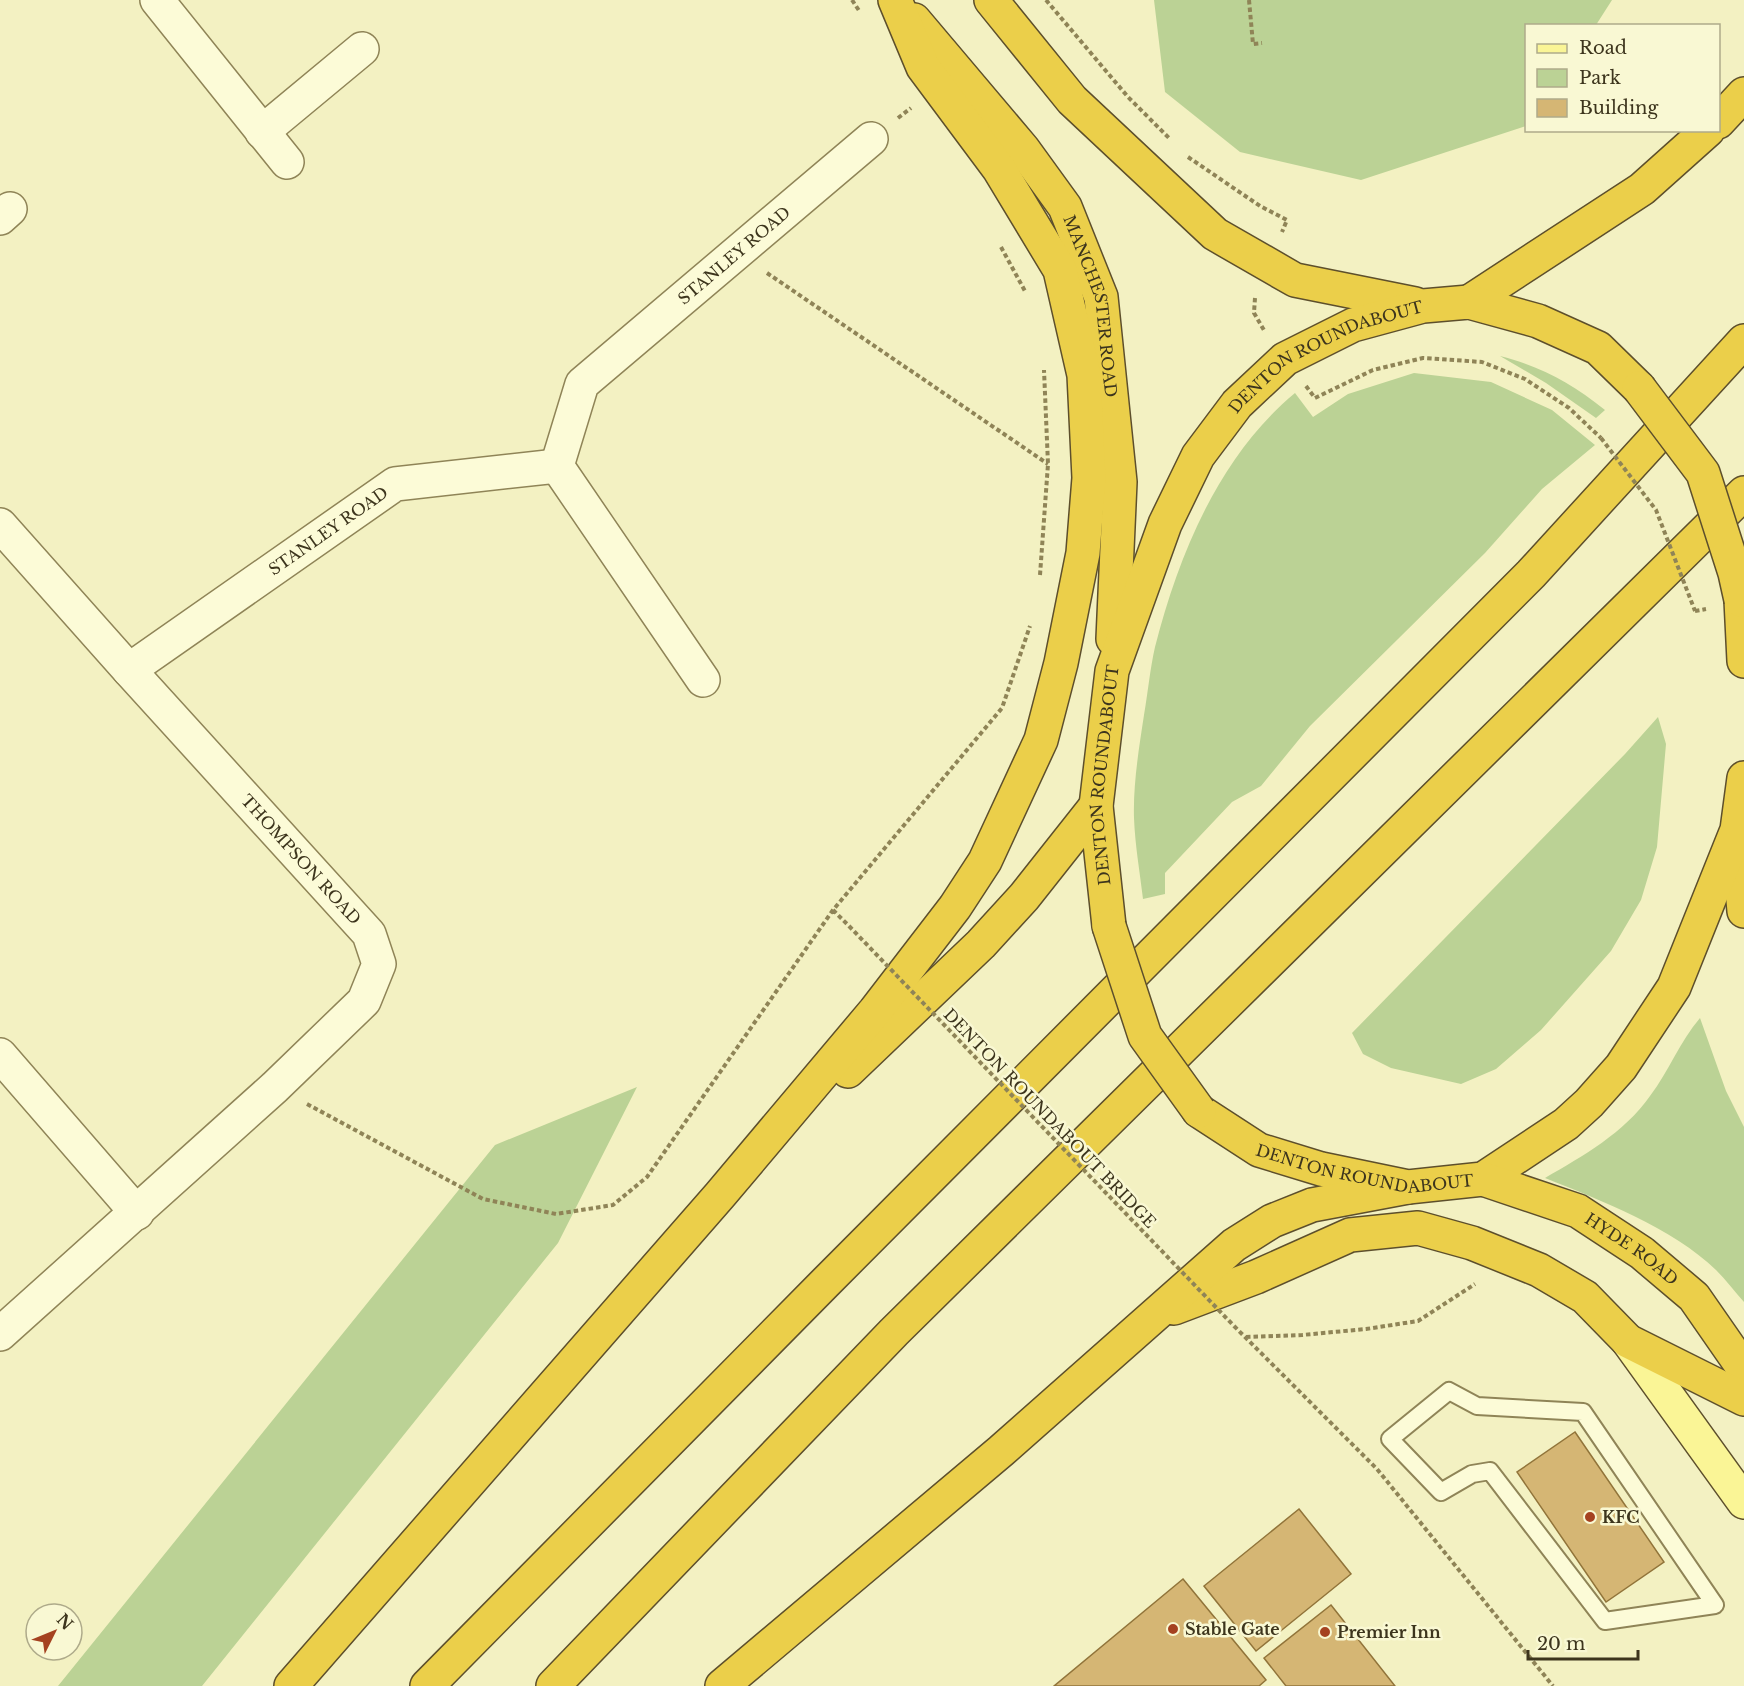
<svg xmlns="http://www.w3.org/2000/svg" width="1744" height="1686" viewBox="0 0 1744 1686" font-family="'Libre Baskerville',serif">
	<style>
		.green { fill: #bbd295 }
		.building { fill: #d5b674; stroke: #91743a; stroke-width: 1.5 }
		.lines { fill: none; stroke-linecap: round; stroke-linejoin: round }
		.lane-casing { stroke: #8f8457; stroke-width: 20 }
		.street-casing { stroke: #8f8457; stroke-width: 36 }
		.primary-casing { stroke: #5d4f2c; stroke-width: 36 }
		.highway-casing { stroke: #5d4f2c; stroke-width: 36 }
		.path { stroke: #8f8457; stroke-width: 4; stroke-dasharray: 4.5 3; stroke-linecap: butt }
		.lane { stroke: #fcfbd7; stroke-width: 16 }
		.street { stroke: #fcfbd7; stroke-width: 33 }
		.primary { stroke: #faf596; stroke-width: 33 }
		.highway { stroke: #ebcf4a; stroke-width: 33 }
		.highway-bridge-casing { stroke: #5d4f2c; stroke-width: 36; stroke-linecap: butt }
		.path-bridge { stroke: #8f8457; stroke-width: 4; stroke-dasharray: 4.5 3; stroke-linecap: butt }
		.highway-bridge { stroke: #ebcf4a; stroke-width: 33 }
		.poi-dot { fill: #a54220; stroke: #f9f8d3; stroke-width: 2 }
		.labels { text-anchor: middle; stroke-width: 5; stroke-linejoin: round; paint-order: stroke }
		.street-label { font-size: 16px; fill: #3d351d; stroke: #f9f8d3 }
		.poi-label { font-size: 16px; font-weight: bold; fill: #3d351d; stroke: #f9f8d3; text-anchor: start }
	</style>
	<rect width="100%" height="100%" fill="#f3f1c2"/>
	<!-- green -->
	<path class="green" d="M1154,0H1612L1596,25L1526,26V126L1361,180L1240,152L1165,92Z
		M1500,356C1542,367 1571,383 1605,410L1596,418L1546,383Z
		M1414,373L1491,382L1552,410L1595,445L1542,489L1485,553L1310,726L1261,786L1232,802L1165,873V894L1143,899C1140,873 1135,845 1134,818C1133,784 1139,748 1144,715C1148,692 1150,669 1155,647C1179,554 1219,456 1295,393L1313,417L1348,394Z
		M1658,717L1666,744L1657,847L1641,900L1611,951L1541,1030L1496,1069L1461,1084L1391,1068L1363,1054L1352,1033L1625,754Z
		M1700,1018L1726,1091L1744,1127V1302C1735,1292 1726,1280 1716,1270C1673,1228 1600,1200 1545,1178C1583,1156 1624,1133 1650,1096C1669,1071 1680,1041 1700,1018Z
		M637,1087L558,1243L202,1686H58L495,1145Z"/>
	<!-- building -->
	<path class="building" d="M1575,1432L1664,1562L1606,1602L1517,1472Z
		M1299,1509L1351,1574L1256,1651L1204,1586Z
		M1183,1579L1266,1680L1259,1686H1054Z
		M1331,1605L1395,1686H1286L1264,1658Z"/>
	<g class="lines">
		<defs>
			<path id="lane" d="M1449,1391L1477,1406L1583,1412L1715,1605L1605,1621L1490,1471L1472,1474L1441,1492L1390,1439Z"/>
			<g id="street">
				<path d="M157,0L287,162"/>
				<path d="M262,132L362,49"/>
				<path d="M0,218L10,209"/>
				<path id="s1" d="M0,525L129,670L369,934L379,964L364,1001L275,1087L0,1334"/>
				<path id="s2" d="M129,670L395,484L557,466"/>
				<path id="s3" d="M703,680L557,466L582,384L871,139"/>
				<path d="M0,1055L137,1213"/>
			</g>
			<path id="primary" d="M1628,1341L1744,1502"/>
			<g id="highway">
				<path d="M991,0L1072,100L1215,234L1295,280L1415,304"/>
				<path id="s4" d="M914,20L1023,149L1065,207L1101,297L1120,482L1113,639"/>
				<path d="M1718,122L1744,94"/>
				<path d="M1469,302L1642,189L1708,130"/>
				<path d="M1741,600L1744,661"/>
				<path d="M1737,835L1744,911"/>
				<path id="s5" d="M1109,926L1096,806L1112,671L1165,524L1198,456L1237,404L1285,359L1353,325L1423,306L1469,302L1538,321L1598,348L1639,388"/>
				<path d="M848,1071L981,944L1024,897L1096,806"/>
				<path id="s6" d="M1199,1111L1259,1150L1321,1169L1408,1187L1483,1179L1566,1124L1589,1103L1621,1067L1674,987L1737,830L1744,778"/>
				<path id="s7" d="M1483,1179L1578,1211L1642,1253L1694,1297L1744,1369"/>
				<path d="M1174,1308L1256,1277L1350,1235L1418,1228L1472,1243L1539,1270L1585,1297L1628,1341L1744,1399"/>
				<path d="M291,1686L720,1195L875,1011L955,907L985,861L1041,740L1061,663L1083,553L1089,478L1084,375L1060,270L999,169L923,67L895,0"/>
				<path d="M427,1686L825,1283L1531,574L1744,341"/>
				<path d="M553,1686L894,1332L1744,493"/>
				<path d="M722,1686L1001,1451L1234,1245L1272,1221L1312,1205L1408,1187"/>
			</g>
		</defs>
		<!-- lane casing -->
		<use href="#lane" class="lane-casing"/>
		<!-- street casing -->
		<use href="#street" class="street-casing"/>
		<!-- primary casing -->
		<use href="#primary" class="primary-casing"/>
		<!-- highway casing -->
		<use href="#highway" class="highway-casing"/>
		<!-- path -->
		<path class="path" d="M852,0L860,12
			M1046,0L1128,97L1170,139
			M1249,0L1253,44L1262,43
			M898,118L911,108
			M1188,157L1260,206L1287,220L1282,232
			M1001,247L1026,293
			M767,273L1048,464
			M1255,298L1254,313L1265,332
			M1306,386L1315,398L1373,370L1423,358L1482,362L1525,379L1569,408L1601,438
			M1040,575L1048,464L1044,370
			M1695,611L1706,609
			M833,910L849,926
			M307,1104L483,1199L556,1214L613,1205L647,1177L833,910L1002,708L1030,626
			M1234,1326L1377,1469L1553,1686
			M1246,1337L1302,1335L1366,1329L1418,1321L1475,1284"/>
		<!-- lane -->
		<use href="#lane" class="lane"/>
		<!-- street -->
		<use href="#street" class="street"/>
		<!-- primary -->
		<use href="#primary" class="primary"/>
		<!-- highway -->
		<use href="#highway" class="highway"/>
		<defs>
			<path id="highway-bridge" d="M1639,388L1703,473L1735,573L1741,600
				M1109,926L1145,1036L1199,1111"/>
		</defs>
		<!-- highway-bridge casing -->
		<use href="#highway-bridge" class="highway-bridge-casing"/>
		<!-- path-bridge -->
		<path class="path-bridge" d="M1601,438L1656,510L1695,611
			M849,926L1234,1326"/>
		<!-- highway-bridge -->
		<use href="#highway-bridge" class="highway-bridge"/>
	</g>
	<!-- markers -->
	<g class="poi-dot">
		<circle cx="1590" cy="1517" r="6"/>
		<circle cx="1173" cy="1629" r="6"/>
		<circle cx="1325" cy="1632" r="6"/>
	</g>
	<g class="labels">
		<!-- street labels -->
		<g class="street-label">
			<text dy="6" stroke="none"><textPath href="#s3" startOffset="544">STANLEY ROAD</textPath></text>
			<text dy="6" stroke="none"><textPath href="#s4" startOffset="344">MANCHESTER ROAD</textPath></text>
			<text dy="6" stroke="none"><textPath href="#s5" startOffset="656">DENTON ROUNDABOUT</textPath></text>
			<text dy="6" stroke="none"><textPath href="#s2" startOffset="243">STANLEY ROAD</textPath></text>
			<text dy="6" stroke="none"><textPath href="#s5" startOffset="152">DENTON ROUNDABOUT</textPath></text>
			<text dy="6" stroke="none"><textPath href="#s1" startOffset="450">THOMPSON ROAD</textPath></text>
			<text transform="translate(1050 1118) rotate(46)" y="6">DENTON ROUNDABOUT BRIDGE</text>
			<text dy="6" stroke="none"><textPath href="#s6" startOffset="180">DENTON ROUNDABOUT</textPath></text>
			<text dy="6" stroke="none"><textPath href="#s7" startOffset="166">HYDE ROAD</textPath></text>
		</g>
		<!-- poi labels -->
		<g class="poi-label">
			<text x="1602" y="1523">KFC</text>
			<text x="1185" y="1635">Stable Gate</text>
			<text x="1337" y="1638">Premier Inn</text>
		</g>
	</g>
	<!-- legend -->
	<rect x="1525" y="24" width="195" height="108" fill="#f9f8d3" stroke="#aeaa8a" stroke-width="1.5"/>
	<rect x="1537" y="44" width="30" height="9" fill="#faf596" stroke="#aeaa8a" stroke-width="1.5"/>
	<text x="1579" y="54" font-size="18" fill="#3d351d">Road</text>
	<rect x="1537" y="69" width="30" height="18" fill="#bbd295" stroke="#aeaa8a" stroke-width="1.5"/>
	<text x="1579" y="84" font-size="18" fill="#3d351d">Park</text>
	<rect x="1537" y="99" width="30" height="18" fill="#d5b674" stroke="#aeaa8a" stroke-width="1.5"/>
	<text x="1579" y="114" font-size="18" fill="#3d351d">Building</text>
	<!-- north arrow -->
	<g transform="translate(54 1632) rotate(47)"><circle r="28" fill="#f9f8d3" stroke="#aeaa8a" stroke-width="1.5"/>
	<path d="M0-4.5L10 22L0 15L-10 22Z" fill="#a54220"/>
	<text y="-9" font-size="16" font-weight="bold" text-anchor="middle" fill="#3d351d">N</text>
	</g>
	<!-- scale -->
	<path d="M1528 1650v9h110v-9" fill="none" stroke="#3d351d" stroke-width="3"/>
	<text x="1537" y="1650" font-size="18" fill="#3d351d" stroke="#f9f8d3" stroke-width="4.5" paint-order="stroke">20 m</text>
</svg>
